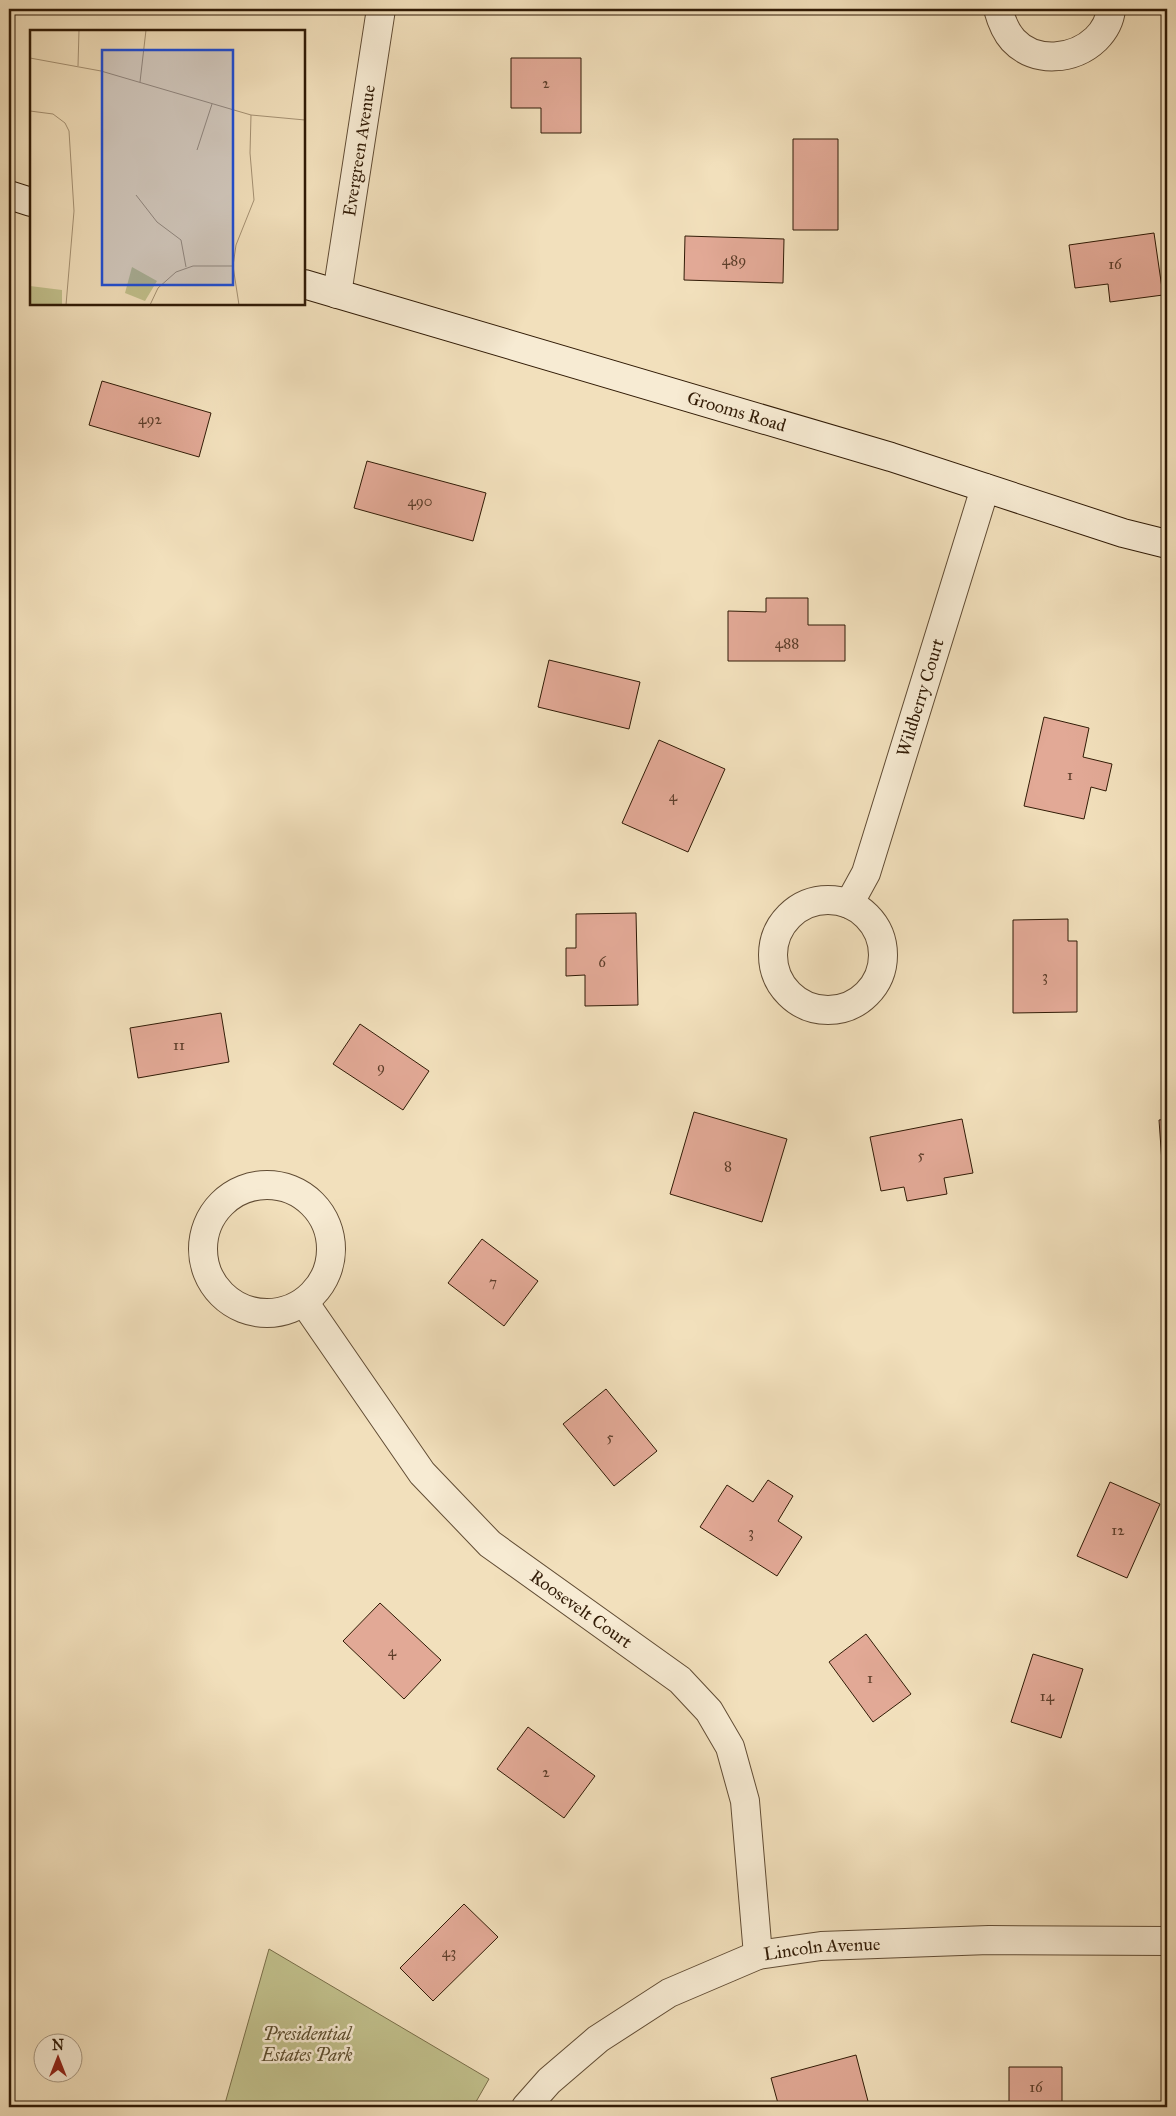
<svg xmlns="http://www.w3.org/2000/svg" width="1176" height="2116" viewBox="0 0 1176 2116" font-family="'IM FELL Great Primer',serif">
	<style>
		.green { fill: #c1c08c; stroke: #796e49 }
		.building { fill: #e2a996; stroke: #311b06 }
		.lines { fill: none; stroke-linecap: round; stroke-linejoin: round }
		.street-casing { stroke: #614c34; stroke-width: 30 }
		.secondary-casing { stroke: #311b06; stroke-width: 30 }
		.street { stroke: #f7ebd3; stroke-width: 28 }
		.secondary { stroke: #f7ebd3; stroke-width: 28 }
		.labels { text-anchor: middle; stroke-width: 5; stroke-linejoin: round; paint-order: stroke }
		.number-label { font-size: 15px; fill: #5d3e2a }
		.street-label { font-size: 18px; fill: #311b06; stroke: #f7ebd3 }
		.park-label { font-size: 18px; font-style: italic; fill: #5c4d2e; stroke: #f7ebd3 }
		.inset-road { fill: none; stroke: #a59173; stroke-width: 1 }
		.view { fill: #1d4ed8; fill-opacity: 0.15; stroke: #1d4ed8; stroke-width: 2.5 }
		.inset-edge { fill: none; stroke: #311b06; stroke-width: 2.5 }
	</style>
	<rect width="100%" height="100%" fill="#f2e0bc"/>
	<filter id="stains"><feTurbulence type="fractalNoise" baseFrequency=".004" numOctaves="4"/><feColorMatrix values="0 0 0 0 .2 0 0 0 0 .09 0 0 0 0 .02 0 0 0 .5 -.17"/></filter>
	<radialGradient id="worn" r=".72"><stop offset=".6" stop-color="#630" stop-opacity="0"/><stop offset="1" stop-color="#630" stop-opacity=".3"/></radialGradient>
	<!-- green -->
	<path class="green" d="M269,1949L489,2079L473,2107H224Z"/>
	<!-- building -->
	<path class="building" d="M511,58H581V133H541V108H511Z
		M793,139H838V230H793Z
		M1154,233L1163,295L1110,302L1108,284L1075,288L1069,245Z
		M685,236L784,239L783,283L684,280Z
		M102,381L211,413L199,457L89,425Z
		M367,461L486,493L473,541L354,508Z
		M766,598H808V625H845V661H728V611L766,612Z
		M549,660L640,682L629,729L538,707Z
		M1044,717L1089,728L1083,757L1112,764L1106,791L1091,787L1084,819L1024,806Z
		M659,740L725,769L688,852L622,823Z
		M636,913L638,1005L585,1006V975L566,976V948H576V914Z
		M1068,919V941H1077V1012L1013,1013V920Z
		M221,1013L229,1062L138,1078L130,1028Z
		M360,1024L429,1071L403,1110L333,1064Z
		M694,1112L787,1139L762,1222L670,1194Z
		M962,1119L973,1173L944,1178L947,1194L907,1201L904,1187L881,1191L870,1137Z
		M1167,1119V1191H1164L1159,1120Z
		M482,1239L538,1281L504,1326L448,1283Z
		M606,1389L657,1451L614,1486L563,1424Z
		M768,1480L793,1496L778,1521L802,1537L777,1576L700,1527L727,1485L753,1502Z
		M1110,1482L1160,1504L1127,1578L1077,1556Z
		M380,1603L441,1660L404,1699L343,1641Z
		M866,1634L911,1694L873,1722L829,1662Z
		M1033,1654L1083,1669L1061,1738L1011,1722Z
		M528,1727L595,1776L564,1818L497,1769Z
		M464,1904L498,1937L433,2001L400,1968Z
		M856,2055L869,2105L861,2107H779L771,2078Z
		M1009,2067H1062V2107H1009Z"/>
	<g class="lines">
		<defs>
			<g id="street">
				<path d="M998,9C1001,20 1005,31 1013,40C1035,64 1074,60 1096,39C1104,31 1110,20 1111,9"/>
				<path id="s1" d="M337,294L381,9"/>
				<circle cx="828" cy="955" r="55"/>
				<path id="s2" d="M849,904L866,873L985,488"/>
				<circle cx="267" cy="1249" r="64"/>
				<path id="s3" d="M304,1302L422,1473L490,1544L680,1680L709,1711L730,1747L745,1801L758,1955"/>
				<path id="s4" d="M526,2107L549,2081L598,2039L669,1993L758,1955L821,1946L989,1940L1167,1941"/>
			</g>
			<g id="secondary">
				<path d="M9,195L31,202"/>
				<path id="s5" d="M304,284L891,457L1123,533L1167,544"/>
			</g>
		</defs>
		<!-- street casing -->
		<use href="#street" class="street-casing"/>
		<!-- secondary casing -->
		<use href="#secondary" class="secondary-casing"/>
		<!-- street -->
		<use href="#street" class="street"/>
		<!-- secondary -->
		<use href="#secondary" class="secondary"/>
	</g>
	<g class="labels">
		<!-- number labels -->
		<g class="number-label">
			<text x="546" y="88">2</text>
			<text x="734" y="265">489</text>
			<text x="1115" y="269">16</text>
			<text x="150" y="424">492</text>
			<text x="420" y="506">490</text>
			<text x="787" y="648">488</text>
			<text x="1070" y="780">1</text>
			<text x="673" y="801">4</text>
			<text x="602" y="967">6</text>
			<text x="1045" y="981">3</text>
			<text x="179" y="1050">11</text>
			<text x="381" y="1072">9</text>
			<text x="921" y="1160">5</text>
			<text x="728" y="1171">8</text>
			<text x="493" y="1287">7</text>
			<text x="610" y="1442">5</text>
			<text x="1118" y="1535">12</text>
			<text x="751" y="1537">3</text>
			<text x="392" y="1656">4</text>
			<text x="870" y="1683">1</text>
			<text x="1047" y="1701">14</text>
			<text x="546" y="1777">2</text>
			<text x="449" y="1957">43</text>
			<text x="1036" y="2092">16</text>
		</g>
		<!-- street labels -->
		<g class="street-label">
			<text dy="6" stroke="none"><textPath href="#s1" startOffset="145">Evergreen Avenue</textPath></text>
			<text dy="6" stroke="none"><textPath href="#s5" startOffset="451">Grooms Road</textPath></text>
			<text dy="6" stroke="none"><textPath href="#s2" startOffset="219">Wildberry Court</textPath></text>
			<text dy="6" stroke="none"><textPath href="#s3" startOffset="418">Roosevelt Court</textPath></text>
			<text dy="6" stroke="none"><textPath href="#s4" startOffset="345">Lincoln Avenue</textPath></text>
		</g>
		<!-- park labels -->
		<g class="park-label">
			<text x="307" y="2040">Presidential<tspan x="307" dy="21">Estates Park</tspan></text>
		</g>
	</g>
	<!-- overview -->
	<g transform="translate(30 30)">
		<rect width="275" height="275" fill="#f2e0bc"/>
		<path d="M102,237L127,251L115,271L95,263ZM0,256L32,260V275H0Z" fill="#c1c08c"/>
		<path class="inset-road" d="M0,28L71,41L221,85L275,90M48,36L49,0M110,52L116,0M0,81L23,84L35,93L39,101L44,181L36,275M167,120L182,74M106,165L127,192L151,210L156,237M120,275L128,258L146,242L163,236H203M209,275L203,236L206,215L224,170L220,123L221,85"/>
		<path class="view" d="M72,20H203V255H72Z"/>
		<rect width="275" height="275" class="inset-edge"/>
	</g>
	<!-- margin -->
	<rect width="1176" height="2116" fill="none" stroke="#f2e0bc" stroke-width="30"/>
	<rect x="10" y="10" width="1156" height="2096" fill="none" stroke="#311b06" stroke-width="2.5"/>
	<rect x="15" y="15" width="1146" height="2086" fill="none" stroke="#311b06"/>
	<!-- north arrow -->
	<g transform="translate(58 2058)"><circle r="24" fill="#f7ebd3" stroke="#a89881"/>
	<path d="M0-4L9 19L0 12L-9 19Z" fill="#8f2418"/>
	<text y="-8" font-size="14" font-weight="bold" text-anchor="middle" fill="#311b06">N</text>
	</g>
	<rect width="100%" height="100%" filter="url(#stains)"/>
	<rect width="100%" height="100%" fill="url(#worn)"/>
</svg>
